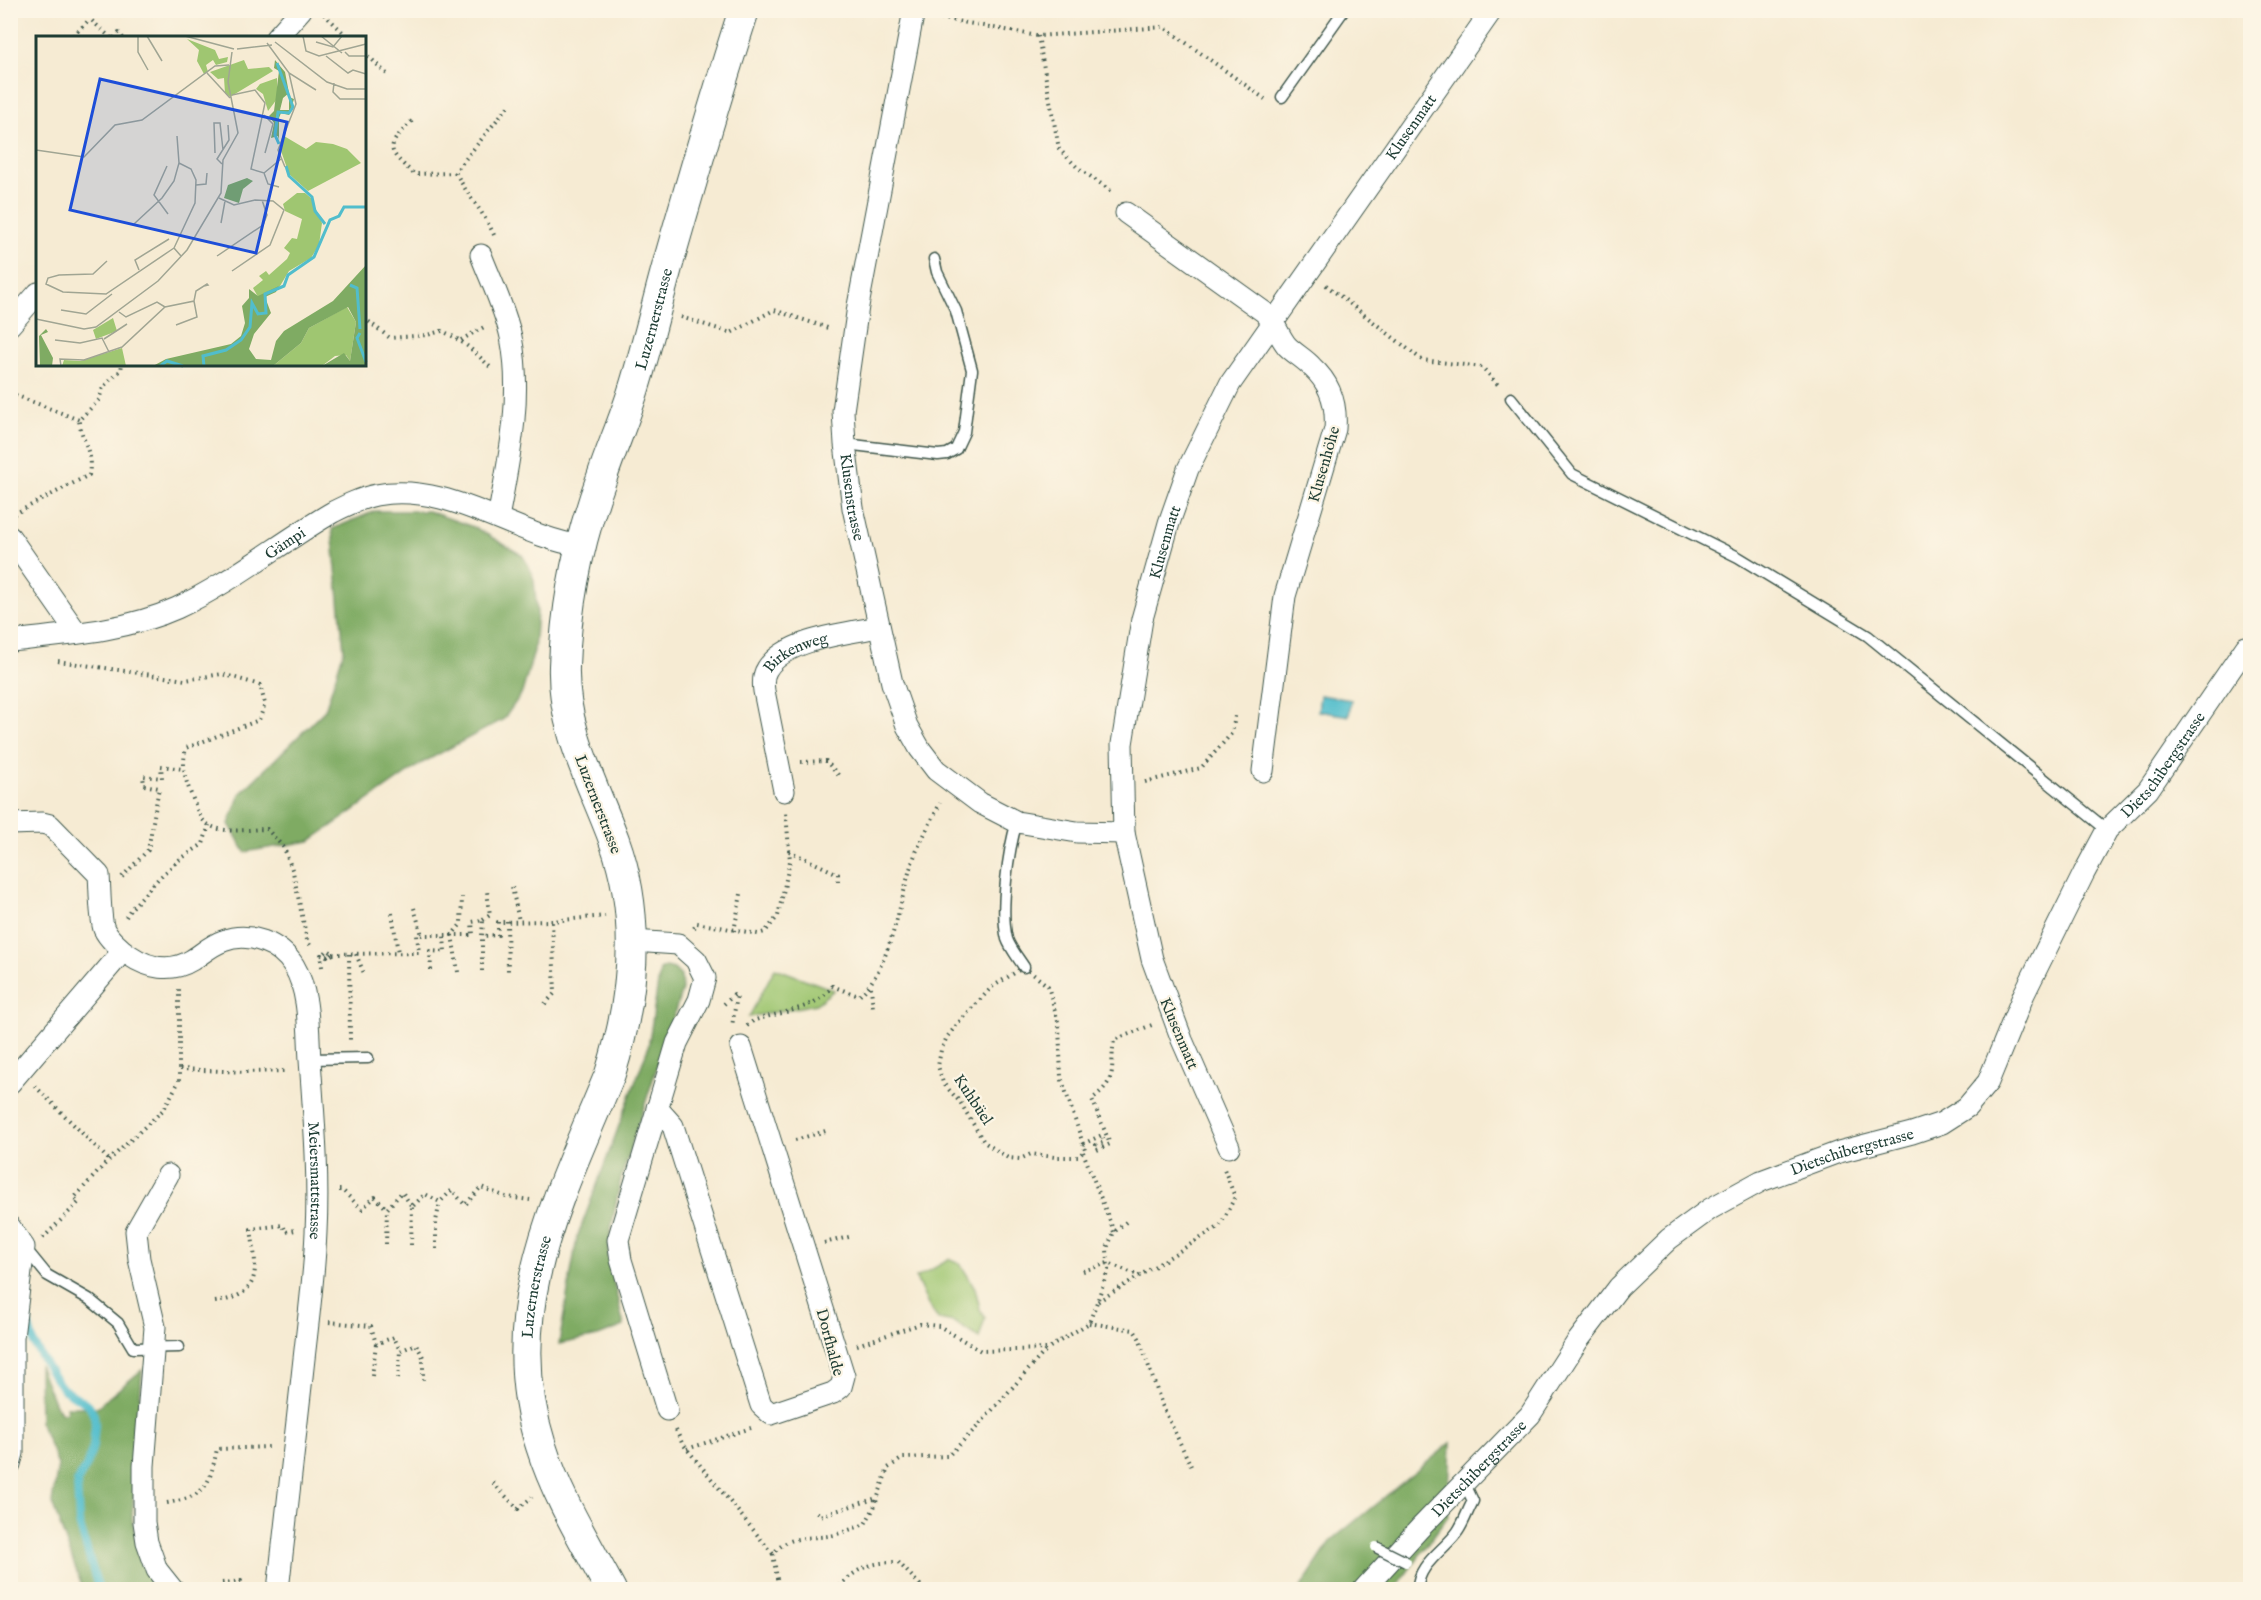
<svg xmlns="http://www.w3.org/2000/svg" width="2261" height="1600" viewBox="0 0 2261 1600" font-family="'IM FELL English',serif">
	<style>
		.green { fill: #9fc671; stroke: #5f8252; stroke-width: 1.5 }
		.forest { fill: #7fab63; stroke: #4f744c; stroke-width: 1.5 }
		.water { fill: #51bdcc; stroke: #387d80; stroke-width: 1.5 }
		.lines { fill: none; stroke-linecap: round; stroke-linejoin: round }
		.stream { stroke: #51bdcc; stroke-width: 8 }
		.service-casing { stroke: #3f574c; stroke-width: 13 }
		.minor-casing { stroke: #3f574c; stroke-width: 23 }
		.secondary-casing { stroke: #3f574c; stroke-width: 32 }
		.path { stroke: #3f574c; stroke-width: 4; stroke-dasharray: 1.5 4.5; stroke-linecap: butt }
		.service { stroke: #fff; stroke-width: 10 }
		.minor { stroke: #fff; stroke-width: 21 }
		.secondary { stroke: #fff; stroke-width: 30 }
		.service-bridge-casing { stroke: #3f574c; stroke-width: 13; stroke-linecap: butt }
		.path-bridge { stroke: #3f574c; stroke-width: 4; stroke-dasharray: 1.5 4.5; stroke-linecap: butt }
		.service-bridge { stroke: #fff; stroke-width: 10 }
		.labels { text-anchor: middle; stroke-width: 4.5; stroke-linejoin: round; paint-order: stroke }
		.street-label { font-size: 16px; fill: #1f3d34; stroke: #fcf5e5 }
		.inset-river { fill: none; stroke: #51bdcc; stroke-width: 3 }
		.inset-road { fill: none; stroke: #a0a593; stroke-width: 1.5 }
		.view { fill: #1d4ed8; fill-opacity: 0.15; stroke: #1d4ed8; stroke-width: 3 }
		.inset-edge { fill: none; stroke: #1f3d34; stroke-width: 3 }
	</style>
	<rect width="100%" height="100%" fill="#fcf5e5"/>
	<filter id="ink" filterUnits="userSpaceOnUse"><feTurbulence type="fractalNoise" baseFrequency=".0167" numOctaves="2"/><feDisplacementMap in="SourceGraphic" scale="12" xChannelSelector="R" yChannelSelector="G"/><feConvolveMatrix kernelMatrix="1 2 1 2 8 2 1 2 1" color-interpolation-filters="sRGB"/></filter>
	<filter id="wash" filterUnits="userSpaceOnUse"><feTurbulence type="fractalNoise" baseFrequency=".008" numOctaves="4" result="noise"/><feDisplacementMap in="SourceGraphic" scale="24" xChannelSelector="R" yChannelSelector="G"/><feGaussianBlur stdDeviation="1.35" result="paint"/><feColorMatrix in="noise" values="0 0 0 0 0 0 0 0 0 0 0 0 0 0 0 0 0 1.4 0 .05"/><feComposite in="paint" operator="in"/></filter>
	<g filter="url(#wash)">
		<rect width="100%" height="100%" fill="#f6ebd3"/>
		<!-- green -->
		<path class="green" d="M775,968L834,990L816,1004L749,1017Z
			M950,1259L960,1263L975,1288L980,1309L985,1318L979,1338L954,1322L938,1319L928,1305L916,1278Z"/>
		<!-- forest -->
		<path class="forest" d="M375,511H428L476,528L522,555L529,566L534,580L537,613L534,651L522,693L504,719L422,763L310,841L245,852L229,824L240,794L325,710L344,650L332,529Z
			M666,967L674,969L681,976L682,990L621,1178L611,1229L608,1258L624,1326L598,1336L559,1344L577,1238L648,1048L660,970Z
			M39,1365L55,1405L62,1413L67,1412L66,1407H97L142,1370L132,1518L139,1555L149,1573L166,1589H83L52,1503L58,1465L40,1422Z
			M1451,1443L1448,1516L1395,1589L1299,1590L1332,1540Z"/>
		<!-- water -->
		<path class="water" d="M1320,695L1351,700L1349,716L1318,711Z"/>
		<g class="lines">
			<!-- stream -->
			<path class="stream" d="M24,1309L34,1344L49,1370L63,1389L89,1405L94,1415L95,1425L93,1446L87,1465L77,1482L79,1523L99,1590"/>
		</g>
	</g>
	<g filter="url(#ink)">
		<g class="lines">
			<defs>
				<path id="service" d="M1282,97L1344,10
					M1511,398L1572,474L1738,557L1868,636L2107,830
					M845,444L938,455L947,454L956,449L964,432L972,370L956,311L937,272L934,259
					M1017,822C1008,850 1000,911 1007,939C1010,948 1019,959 1024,967
					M310,1059L368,1058
					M25,1248L47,1275L89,1299L118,1323L133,1348L179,1347
					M1418,1590C1416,1565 1446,1549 1458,1531C1464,1522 1468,1510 1473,1501L1464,1482"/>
				<g id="minor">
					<path id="s1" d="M914,10L858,306L843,411L845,444L853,508L892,683L907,726L920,749L936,770L980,803L1017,822L1077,832L1124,833"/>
					<path d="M276,38L301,10"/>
					<path d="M1126,213L1264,312C1276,323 1278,335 1287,346C1295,354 1305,359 1312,367C1331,384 1337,405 1335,429L1285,596L1263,771"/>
					<path d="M481,255C491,281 505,309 511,337C523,397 509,459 498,518"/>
					<path d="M10,325L38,293"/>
					<path d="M10,537L77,633"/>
					<path id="s2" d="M10,641C65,635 126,631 177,608C231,583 281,542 333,512C347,505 361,498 376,495C449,481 512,535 581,546"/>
					<path id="s3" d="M784,791L764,691C763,684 763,675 767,669C785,639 847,633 879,627"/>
					<path id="s4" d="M10,824L42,823L50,825L99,875C100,886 100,920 104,929C108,938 121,950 129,955C148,968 171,973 192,960C202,954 211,945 223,941C249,931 280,943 294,966C310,993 308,1030 310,1060C314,1117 319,1175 316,1232C314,1281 307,1329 302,1377C294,1448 286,1519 278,1590"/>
					<path d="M633,941L678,944L696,960L705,978L699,1000L677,1043L618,1240L621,1260L667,1410"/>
					<path d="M10,1083L123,951"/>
					<path d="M657,1108L673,1126L761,1405L771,1414L833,1393L841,1387L844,1376L741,1047"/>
					<path id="s5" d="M1229,1147L1182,1040L1152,959L1124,833L1122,744L1142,619L1169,523L1188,469L1230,384L1492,10"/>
					<path d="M168,1175L136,1231L139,1259L155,1327L144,1466V1522L147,1542L157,1570L173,1590"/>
					<path d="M10,1227L24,1247L13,1337V1453L10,1464"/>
					<path id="s6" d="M1363,1590L1420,1528L1530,1415L1577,1342L1619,1287L1669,1239L1710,1209L1761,1181L1839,1152L1912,1133L1942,1123L1967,1107L1988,1082L2024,994L2084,873L2107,830L2148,790L2246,647H2250"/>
				</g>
				<g id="secondary">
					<path id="s7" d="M611,1590C586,1543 557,1497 541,1446C497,1311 560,1195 610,1074C634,998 642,917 614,840C593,783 562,730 564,666C566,602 580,537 602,477C612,447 625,418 634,388C647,346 657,303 669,260C693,176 717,93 744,10"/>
				</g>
			</defs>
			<!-- service casing -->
			<use href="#service" class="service-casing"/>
			<!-- minor casing -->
			<use href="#minor" class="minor-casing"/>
			<!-- secondary casing -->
			<use href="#secondary" class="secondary-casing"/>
			<!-- path -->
			<path class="path" d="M92,10L90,19L111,38
				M324,14L349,38
				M935,17L1038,36L1164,27L1265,99
				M1038,36L1059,149L1077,167L1114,193
				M68,38L72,37L90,19
				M114,38L119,33L123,38
				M364,52L389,76
				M412,121C385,148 386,149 414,174L456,173
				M494,235C484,212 467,195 456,173L459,167L509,105
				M1326,285L1422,360L1482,367L1500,387
				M681,317L731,333L774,310L831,329
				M364,318L390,338L427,335L442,331C463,340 476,353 492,369
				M461,340L484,327
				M10,393L79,420
				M14,514L89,475C93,451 82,442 79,420L99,400L103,387L121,370L122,364
				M58,661L185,680L222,674L260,685L265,704L259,720L186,748C182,765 184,777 191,794C194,801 197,813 203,820C217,836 248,829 267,829L284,848L293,872L307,940L310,945
				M801,762L826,761L841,778
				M1145,782L1201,768L1232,733L1235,716
				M789,851L838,874V884
				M122,877L148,850L159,788L144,785L143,776L162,778L161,766L183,769
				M512,887L519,921
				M414,908L422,935
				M392,913L398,953
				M126,917L130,910L158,879L179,860L203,844L209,825
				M483,920L490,915L487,891
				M507,921L508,972
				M694,928L697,923L758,934L765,932L778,916L790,861L786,813
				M734,931L741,894
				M333,954L419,953L417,935H473L472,922L483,920L482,936L498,935V922L552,921L605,916
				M349,954L350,1040
				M356,954L365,976
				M322,967L321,955L327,956L331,952
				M1024,967L1048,986L1059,1025L1061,1077L1085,1150L1078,1157H1055L1031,1154L1020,1159L1008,1158L984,1142L960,1102L943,1083L938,1066L941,1050L947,1037L960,1021L992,987Z
				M431,970L430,951L445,952L444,935
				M482,971V936
				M458,972L452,935L461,924L462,897
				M871,987L873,1009
				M545,1004L555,993L552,921
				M724,1004L734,995L737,996L732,1026
				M747,1026L753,1021C777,1012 818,1010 832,986L859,996C890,970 899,904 911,866C918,844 931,823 940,803
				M180,1069L246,1072L287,1071
				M35,1086L109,1160
				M795,1140L829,1130
				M1083,1144L1102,1135L1104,1142L1096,1145L1097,1150L1110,1144L1092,1099C1120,1077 1109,1071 1114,1040L1152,1025
				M1083,1152L1114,1232
				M339,1190H342L362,1209L375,1197L387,1209L402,1192L412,1207L425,1194L440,1202L452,1190L465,1205L481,1187L506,1197L530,1200
				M1126,1222L1114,1232L1107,1248L1108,1270L1097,1302L1220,1226L1235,1197L1224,1169
				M43,1238L79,1202L74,1198L106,1163L164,1109L179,1081V989
				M824,1243L853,1236
				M386,1244L387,1209
				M411,1245L412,1207
				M436,1249V1221L440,1202
				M1083,1271L1108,1263L1140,1276
				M215,1302C265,1295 256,1267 251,1229L283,1225L286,1232L295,1230
				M329,1322L371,1326L376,1344L394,1337L400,1351L416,1344L423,1357V1380
				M1089,1323L1134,1330L1139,1338L1162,1405L1191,1466
				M857,1345L920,1324L939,1326L981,1351L1047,1349L1089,1323L1097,1302
				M372,1376L376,1344
				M398,1379L400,1351
				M676,1430L682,1443L773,1554C789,1533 811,1540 834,1535C844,1532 855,1528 865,1524L874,1508L888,1468L903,1458L948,1456L977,1427L1047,1349
				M687,1449L751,1428
				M493,1483L518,1509L532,1497
				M167,1503C207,1496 209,1486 217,1449L270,1447
				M817,1512L820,1516L877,1498
				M773,1554L779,1590
				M222,1583L241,1581V1590
				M835,1590C856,1569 868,1562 898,1562L920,1585L922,1590"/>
			<!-- service -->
			<use href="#service" class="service"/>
			<!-- minor -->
			<use href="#minor" class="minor"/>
			<!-- secondary -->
			<use href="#secondary" class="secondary"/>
			<defs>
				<path id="service-bridge" d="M1376,1547L1406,1562"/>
			</defs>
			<!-- service-bridge casing -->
			<use href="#service-bridge" class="service-bridge-casing"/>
			<!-- path-bridge -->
			<path class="path-bridge" d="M331,952L328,950L324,954L328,957L333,954"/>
			<!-- service-bridge -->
			<use href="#service-bridge" class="service-bridge"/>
		</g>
	</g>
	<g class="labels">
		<!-- street labels -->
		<g class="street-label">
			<text dy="6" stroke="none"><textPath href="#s5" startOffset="1114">Klusenmatt</textPath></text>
			<text dy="6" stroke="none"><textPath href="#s7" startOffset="1329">Luzernerstrasse</textPath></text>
			<text transform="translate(1323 464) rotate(-74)" y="6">Klusenhöhe</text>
			<text dy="6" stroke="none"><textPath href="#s1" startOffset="494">Klusenstrasse</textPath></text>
			<text dy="6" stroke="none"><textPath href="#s2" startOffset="297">Gämpi</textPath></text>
			<text dy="6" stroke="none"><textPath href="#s5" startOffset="628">Klusenmatt</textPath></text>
			<text dy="6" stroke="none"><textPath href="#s3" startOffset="159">Birkenweg</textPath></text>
			<text dy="6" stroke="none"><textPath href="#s6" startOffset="1194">Dietschibergstrasse</textPath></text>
			<text transform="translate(599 804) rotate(69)" y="6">Luzernerstrasse</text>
			<text transform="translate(1180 1033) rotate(67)" y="6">Klusenmatt</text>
			<text transform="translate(974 1099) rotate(56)" y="6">Kuhbüel</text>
			<text dy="6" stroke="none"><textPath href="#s6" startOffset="672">Dietschibergstrasse</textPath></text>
			<text dy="6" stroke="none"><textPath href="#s4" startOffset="603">Meiersmattstrasse</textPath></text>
			<text dy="6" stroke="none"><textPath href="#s7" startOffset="322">Luzernerstrasse</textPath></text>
			<text transform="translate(831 1342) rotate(75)" y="6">Dorfhalde</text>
			<text dy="6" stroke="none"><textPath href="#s6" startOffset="168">Dietschibergstrasse</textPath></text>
		</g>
	</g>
	<!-- overview -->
	<g transform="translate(36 36)">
		<rect width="330" height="330" fill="#f6ebd3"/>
		<path d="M151,3L179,14L183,23L192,21L191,26L180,29L177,24L170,29L172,36L168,38L161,25L163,14ZM208,24L212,33L233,31L237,35L194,61L189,57L188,42L182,43L174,36ZM241,42V63L232,75L227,58L220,53L224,48ZM248,100L270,113L280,106L297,108L311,113L325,127L272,155L253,138L244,112ZM261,157H269L275,162L286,187L283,209L275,222L253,235L244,250L222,261L217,252L227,244L223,240L230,235L233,239L251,223L254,217L248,212L256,202L261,203L266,183L249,175L247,168ZM311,271L320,286L314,325L310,319L299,320L286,330H237L265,307L273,292ZM77,282L81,295L60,303L57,294ZM86,312L90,330H26L28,324L44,325Z" fill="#9fc671"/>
		<path d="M239,24L249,36L253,57L247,62L244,74H253V61L258,63L253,79L245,77L243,82V104L242,100L235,102L238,87L233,80L238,75L243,35L238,32ZM211,142L217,145L207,153L203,167L188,162L192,149ZM330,229V330H286L308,317L314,325L320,286L312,271L273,292L265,307L237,330H117L130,323L195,308L205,300L209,287L206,270L213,262V253L222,260L243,250L240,256L229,261L235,277L218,298L213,313L220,323L235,324L240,305L248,295L297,265ZM10,293L12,296L5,299L17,322L16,330H4L3,300Z" fill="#7fab63"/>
		<path class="inset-river" d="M241,27L257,71L253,77L242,76L239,99L243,108M250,130L253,140L276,161L279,175L289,188M314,249L321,252L324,293M324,297L321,302L330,326M124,330L131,325L147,330M168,330L167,320L190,314L205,304L214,291L216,267L222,278L230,277L229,258L248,250L252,239L278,221L294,184L303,180L308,171H330"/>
		<path class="inset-road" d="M102,0V16L112,34M111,0L126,25M149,0L198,13M267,0L270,15L283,20L330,8M285,0L306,17M239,6L291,46L311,53H330M280,6L297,11L306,0M231,7L253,37L280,54M201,13L236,9M309,16L313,20H330M290,20L312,37L317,34L330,38M171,37L194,62M298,47L297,56L304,63H330M196,59L219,54L229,67L215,133L228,137L245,123M228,79L237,88L229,117M0,114L48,121L79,89L106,84L179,30L193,29M179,117L178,87H184L187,114M143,127L155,133L160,144L159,167L138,212L145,220M186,128L181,123L193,104L192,89M131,130L118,159L132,178M249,131L242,114L260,68L253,37M228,137L232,148L243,151M160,149L170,148L171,137M183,162L198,169L219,164L237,165L248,174L234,209L196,235M185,187L189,165M98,188L126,162L138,145L143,127L141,100M181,220L227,189L231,179L226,164M71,225L57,238L23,239L12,242L10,248L27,256L70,258L138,212M103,234L99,224L133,203M25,274L50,278L76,258M83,276L90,281L121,266L129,271M0,283L48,293L60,291L122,245L151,214L185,157L187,124L202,97L192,46L196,16M140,289L161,281L158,265M68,303L91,288M19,304L44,307L66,302L73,316M25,330L24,323L48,324L86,311L129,271L158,265L160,255L171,248L172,249L168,250"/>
		<path class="view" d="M64,43L251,86L220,217L34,174Z"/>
		<rect width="330" height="330" class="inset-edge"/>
	</g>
	<!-- margin -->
	<rect width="2261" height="1600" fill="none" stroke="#fcf5e5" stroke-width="36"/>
</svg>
